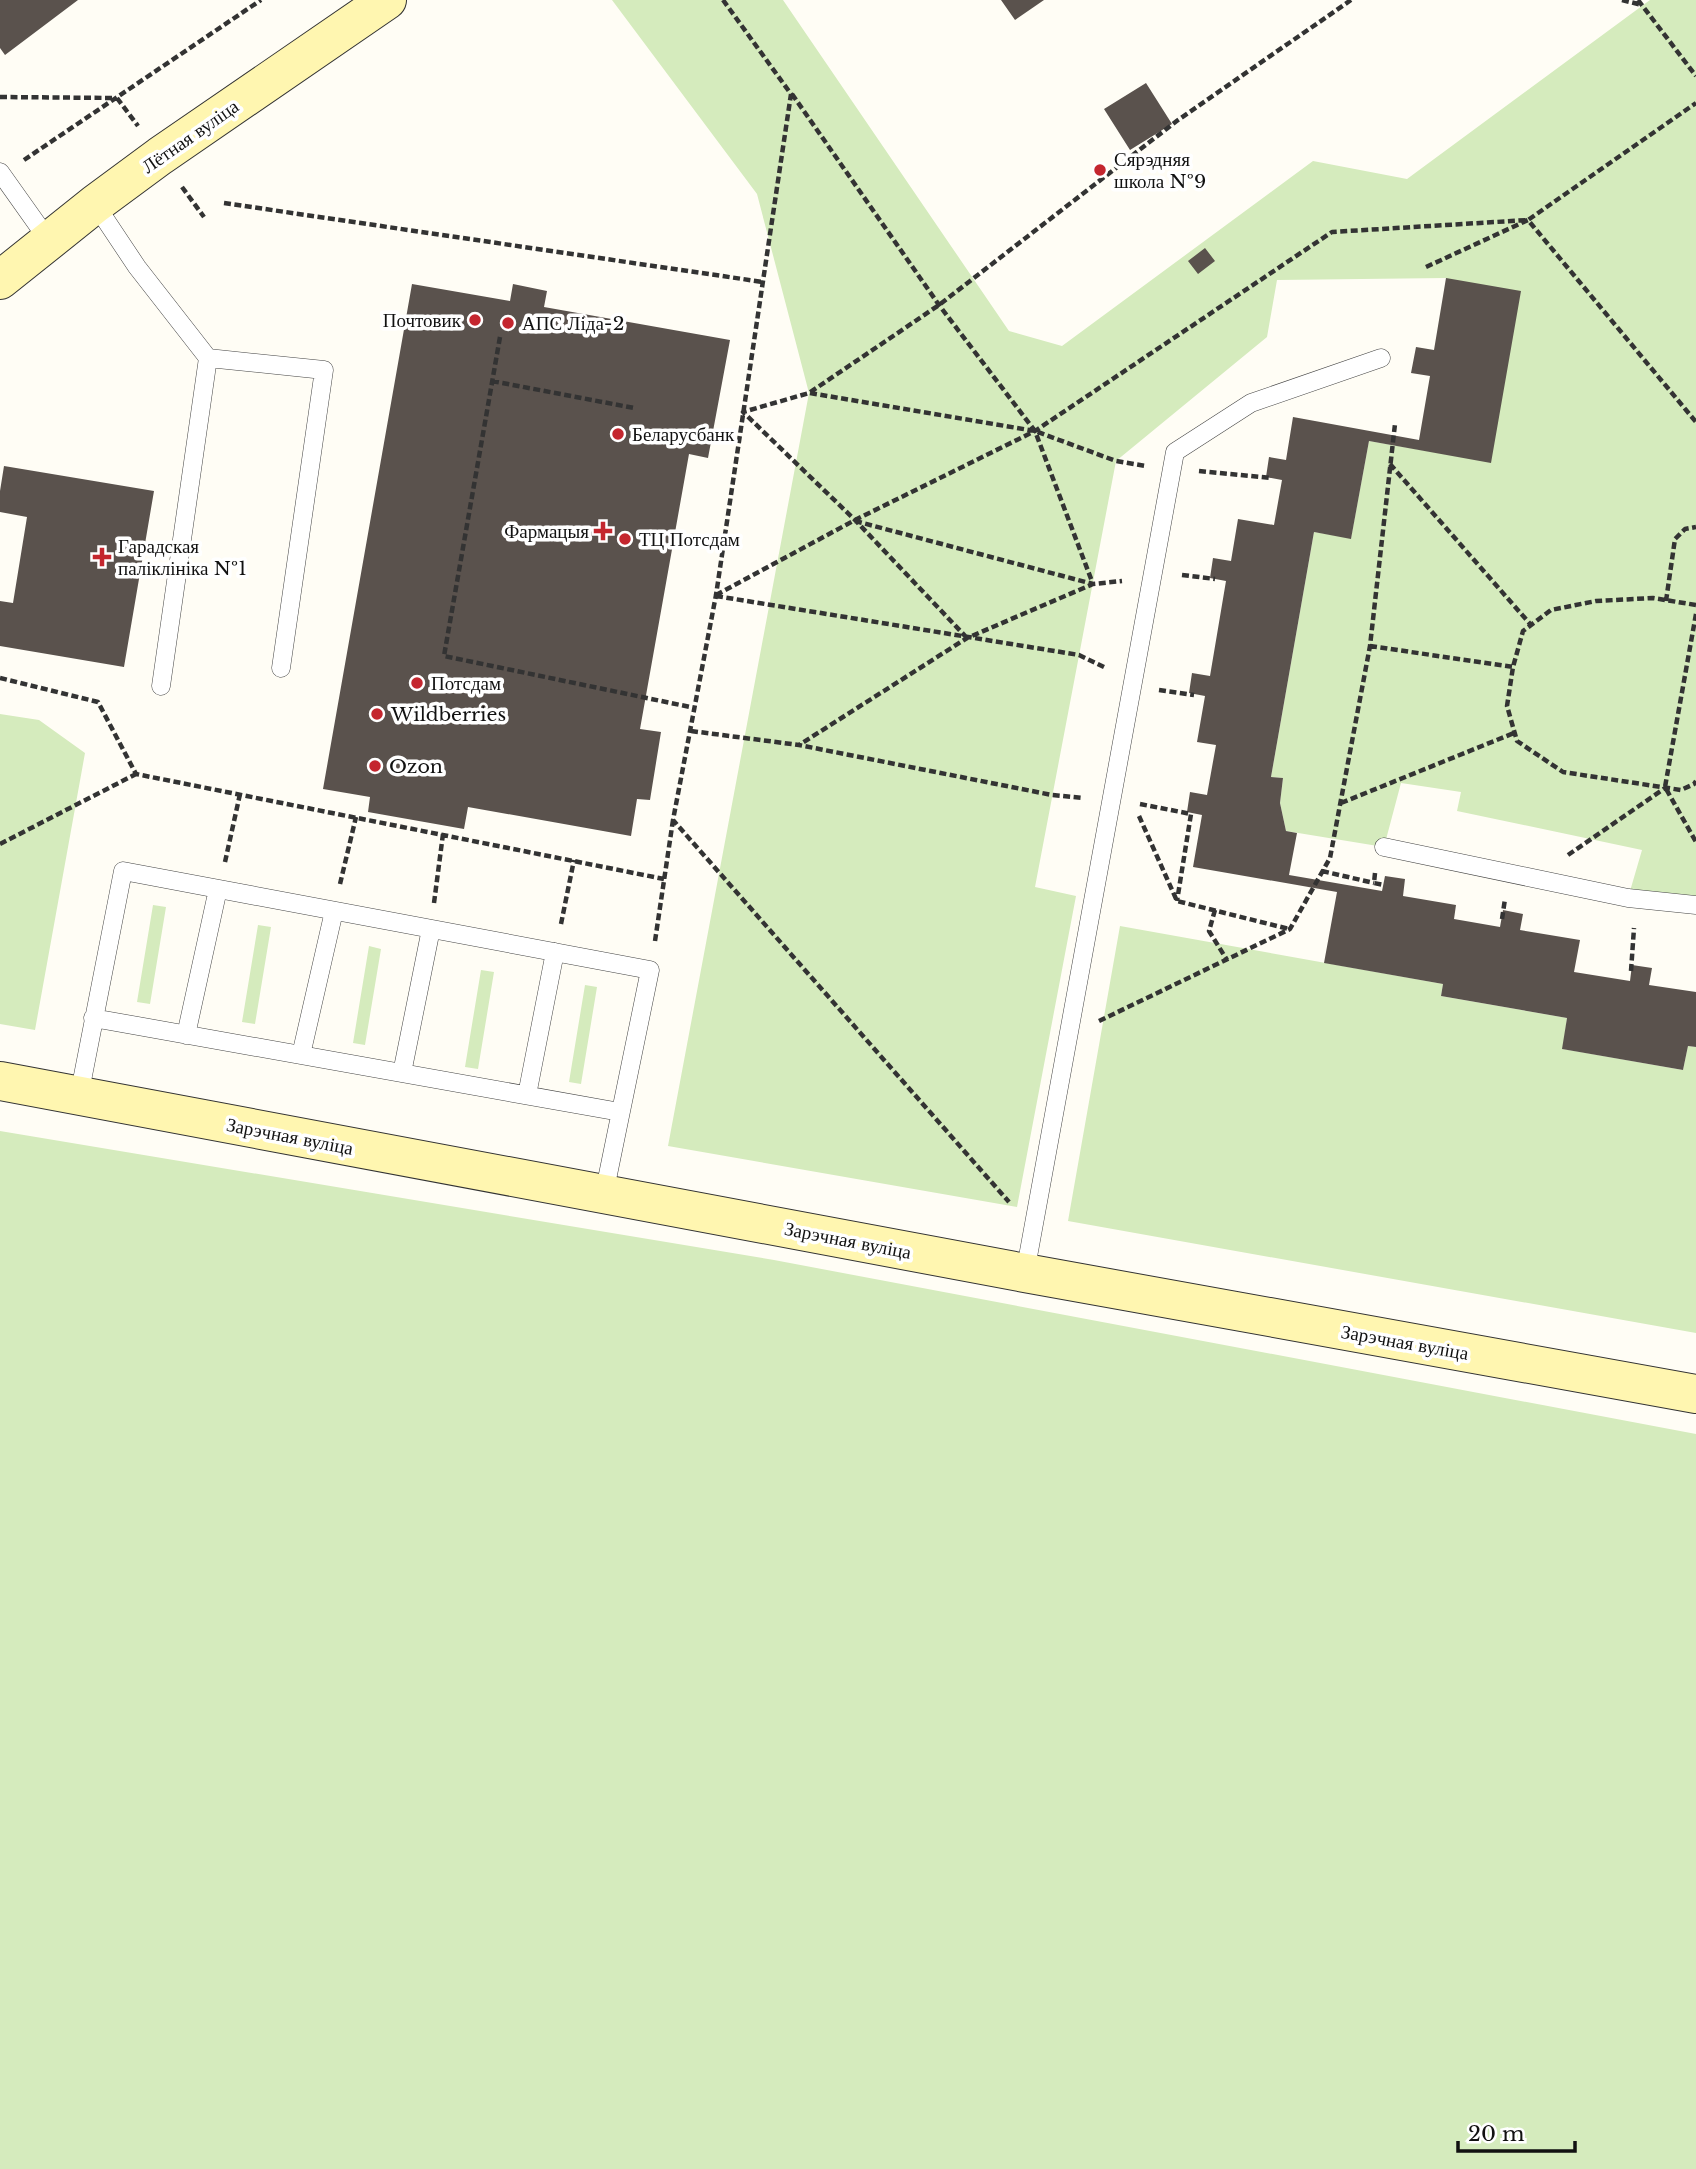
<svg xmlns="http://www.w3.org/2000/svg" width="1696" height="2169" viewBox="0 0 1696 2169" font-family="'Libre Baskerville',serif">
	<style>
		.green { fill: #d5ebbd }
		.building { fill: #5a524d }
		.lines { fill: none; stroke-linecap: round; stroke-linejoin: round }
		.lane-casing { stroke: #444; stroke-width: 19 }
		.secondary-casing { stroke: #333; stroke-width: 40 }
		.path { stroke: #333; stroke-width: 4.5; stroke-dasharray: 7 3.5; stroke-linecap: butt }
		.lane { stroke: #fff; stroke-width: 18 }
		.secondary { stroke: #fff6b0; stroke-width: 38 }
		.poi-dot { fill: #c4262e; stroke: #fff; stroke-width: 2.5 }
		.labels { text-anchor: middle; stroke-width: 7; stroke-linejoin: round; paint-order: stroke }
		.street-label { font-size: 19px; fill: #111; stroke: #fff }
		.poi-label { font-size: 19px; fill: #111; stroke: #fff; text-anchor: start }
	</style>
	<rect width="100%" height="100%" fill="#fffdf5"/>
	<!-- green -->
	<path class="green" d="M612,0H783L1009,331L1062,346L1313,161L1407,179L1650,0H1696V901L1628,898L1642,850L1457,811L1461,792L1401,783L1384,847L1286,831L1280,803L1283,778L1271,777L1314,532L1351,538L1369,441L1491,462L1446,278L1277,280L1267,337L1116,461L1035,887L1076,896L1017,1207L668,1146L809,393L757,194Z
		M0,714L39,720L85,753L35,1030L0,1024Z
		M153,905L166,907L150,1004L137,1002Z
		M258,925L271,927L255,1024L242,1022Z
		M1120,926L1443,984L1441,996L1567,1018L1563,1049L1683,1070L1688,1046L1696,1047V1333L1068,1221Z
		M369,946L381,949L365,1045L353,1043Z
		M481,970L494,972L478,1069L465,1067Z
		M585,985L597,987L581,1084L569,1082Z
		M0,1131L774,1260L1696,1434V2169H0Z"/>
	<!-- building -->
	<path class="building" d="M0,0H78L5,55L0,48Z
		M1001,0H1044L1015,20Z
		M1146,83L1172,124L1130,150L1104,109Z
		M1205,248L1215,261L1198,274L1188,261Z
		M1446,278L1521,291L1491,463L1369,441L1351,539L1314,532L1271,777L1283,778L1280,803L1286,831L1297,833L1289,875L1382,891L1385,876L1405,879L1403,896L1456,905L1454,919L1500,927L1503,910L1523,914L1520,930L1580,940L1574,972L1630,981L1632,965L1652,968L1649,985L1696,992V1047L1688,1046L1683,1070L1562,1049L1567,1018L1441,996L1443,984L1324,963L1337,892L1193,867L1202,815L1187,812L1190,792L1207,795L1216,745L1197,742L1205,696L1189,693L1192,673L1210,676L1226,581L1210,578L1213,558L1231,561L1238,519L1274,525L1282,480L1266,477L1269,457L1286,460L1293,417L1419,440L1430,376L1411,373L1416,347L1434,350Z
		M412,284L510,301L513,284L547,291L544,307L730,340L708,458L689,454L640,729L661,732L650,800L637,799L631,836L468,807L464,829L368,812L370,797L323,789Z
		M4,466L154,491L124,667L0,646V601L13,603L27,517L0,512V491Z"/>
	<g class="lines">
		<defs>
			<path id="lane" d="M0,172L49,241
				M95,204L137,267L208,358L161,686
				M208,358L324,370L281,668
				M1384,847L1628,898L1696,905
				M93,1018L620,1112
				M186,1035L218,889
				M301,1055L334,911
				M402,1073L431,929
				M527,1095L555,952
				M79,1096L123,871L650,970L604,1194
				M1025,1273L1175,452L1251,403L1381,358"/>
			<path id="secondary" d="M0,280L95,204L160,156L387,0
				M0,1081L1025,1273L1696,1394"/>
		</defs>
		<!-- lane casing -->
		<use href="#lane" class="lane-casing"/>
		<!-- secondary casing -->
		<use href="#secondary" class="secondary-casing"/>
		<!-- path -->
		<path class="path" d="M723,0L791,94L716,595L673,820L1009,1202
			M1622,0L1642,5
			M1638,0L1696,76
			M792,94L939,305L1035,431L1093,584L967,638L799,745
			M0,97L116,98
			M117,98L138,126
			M24,160L261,0
			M182,187L204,217
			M224,203L763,282
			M1426,267L1528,220L1696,422
			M500,337L444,656L695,708
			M492,381L634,408
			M810,393L1035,431L1116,461L1146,466
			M1390,464L1531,625
			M1199,471L1272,478
			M855,521L1093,584L1122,581
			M1182,575L1215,579
			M716,595L855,520L1035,431L1332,232L1528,220L1696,103
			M716,596L1079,655L1106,668
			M1666,601L1675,539L1685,529L1696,527
			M1696,605L1653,598L1596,601L1551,610L1523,631L1513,667L1507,706L1517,741L1563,772L1681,790L1694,784L1696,781
			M1696,614L1665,787L1696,842
			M967,638L855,520L743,412L809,393L939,305L1178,120L1351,0
			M1370,646L1513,667
			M0,678L98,702L136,774L664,879
			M1159,690L1194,695
			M691,731L799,745L1052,795L1083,798
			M1341,803L1514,733
			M1140,804L1191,814L1177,901
			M1139,816L1177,901L1289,929
			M0,844L136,774
			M1568,855L1665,788
			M225,862L240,794
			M1322,871L1374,883
			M1375,873L1374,883L1384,885
			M340,884L356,817
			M434,903L443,834
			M1215,910L1209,931L1227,960
			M1502,919L1505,899
			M561,924L574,860
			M655,941L673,820
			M1631,971L1634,928
			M1099,1021L1290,929L1330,858L1370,646L1395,424"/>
		<!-- lane -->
		<use href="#lane" class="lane"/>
		<!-- secondary -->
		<use href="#secondary" class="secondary"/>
	</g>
	<!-- markers -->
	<g class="poi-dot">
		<circle cx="1100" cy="170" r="7"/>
		<circle cx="475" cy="320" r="7"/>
		<circle cx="508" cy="323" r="7"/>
		<circle cx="618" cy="434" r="7"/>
		<path d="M599.5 520.5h7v7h7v7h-7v7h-7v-7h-7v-7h7z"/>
		<circle cx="625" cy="539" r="7"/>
		<path d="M98.5 546.5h7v7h7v7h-7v7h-7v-7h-7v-7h7z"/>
		<circle cx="417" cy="683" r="7"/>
		<circle cx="377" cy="714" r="7"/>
		<circle cx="375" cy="766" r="7"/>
	</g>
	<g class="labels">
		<!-- street labels -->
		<g class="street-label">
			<text transform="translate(190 136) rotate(-35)" y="7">Лётная вуліца</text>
			<text transform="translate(290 1136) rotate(11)" y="7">Зарэчная вуліца</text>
			<text transform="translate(848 1240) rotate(11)" y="7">Зарэчная вуліца</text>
			<text transform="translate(1405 1342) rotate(10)" y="7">Зарэчная вуліца</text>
		</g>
		<!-- poi labels -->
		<g class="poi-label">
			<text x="1114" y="166">Сярэдняя<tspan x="1114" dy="22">школа №9</tspan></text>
			<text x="461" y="327" text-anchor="end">Почтовик</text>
			<text x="522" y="330">АПС Ліда-2</text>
			<text x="632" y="441">Беларусбанк</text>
			<text x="589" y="538" text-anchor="end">Фармацыя</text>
			<text x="639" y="546">ТЦ Потсдам</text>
			<text x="118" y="553">Гарадская<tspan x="118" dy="22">паліклініка №1</tspan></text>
			<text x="431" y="690">Потсдам</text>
			<text x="391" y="721">Wildberries</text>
			<text x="389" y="773">Ozon</text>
		</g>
	</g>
	<!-- scale -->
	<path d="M1458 2141v10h117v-10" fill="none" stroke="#111111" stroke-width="3.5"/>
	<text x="1468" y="2141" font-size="21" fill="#111111" stroke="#ffffff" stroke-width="5" paint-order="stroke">20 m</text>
</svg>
